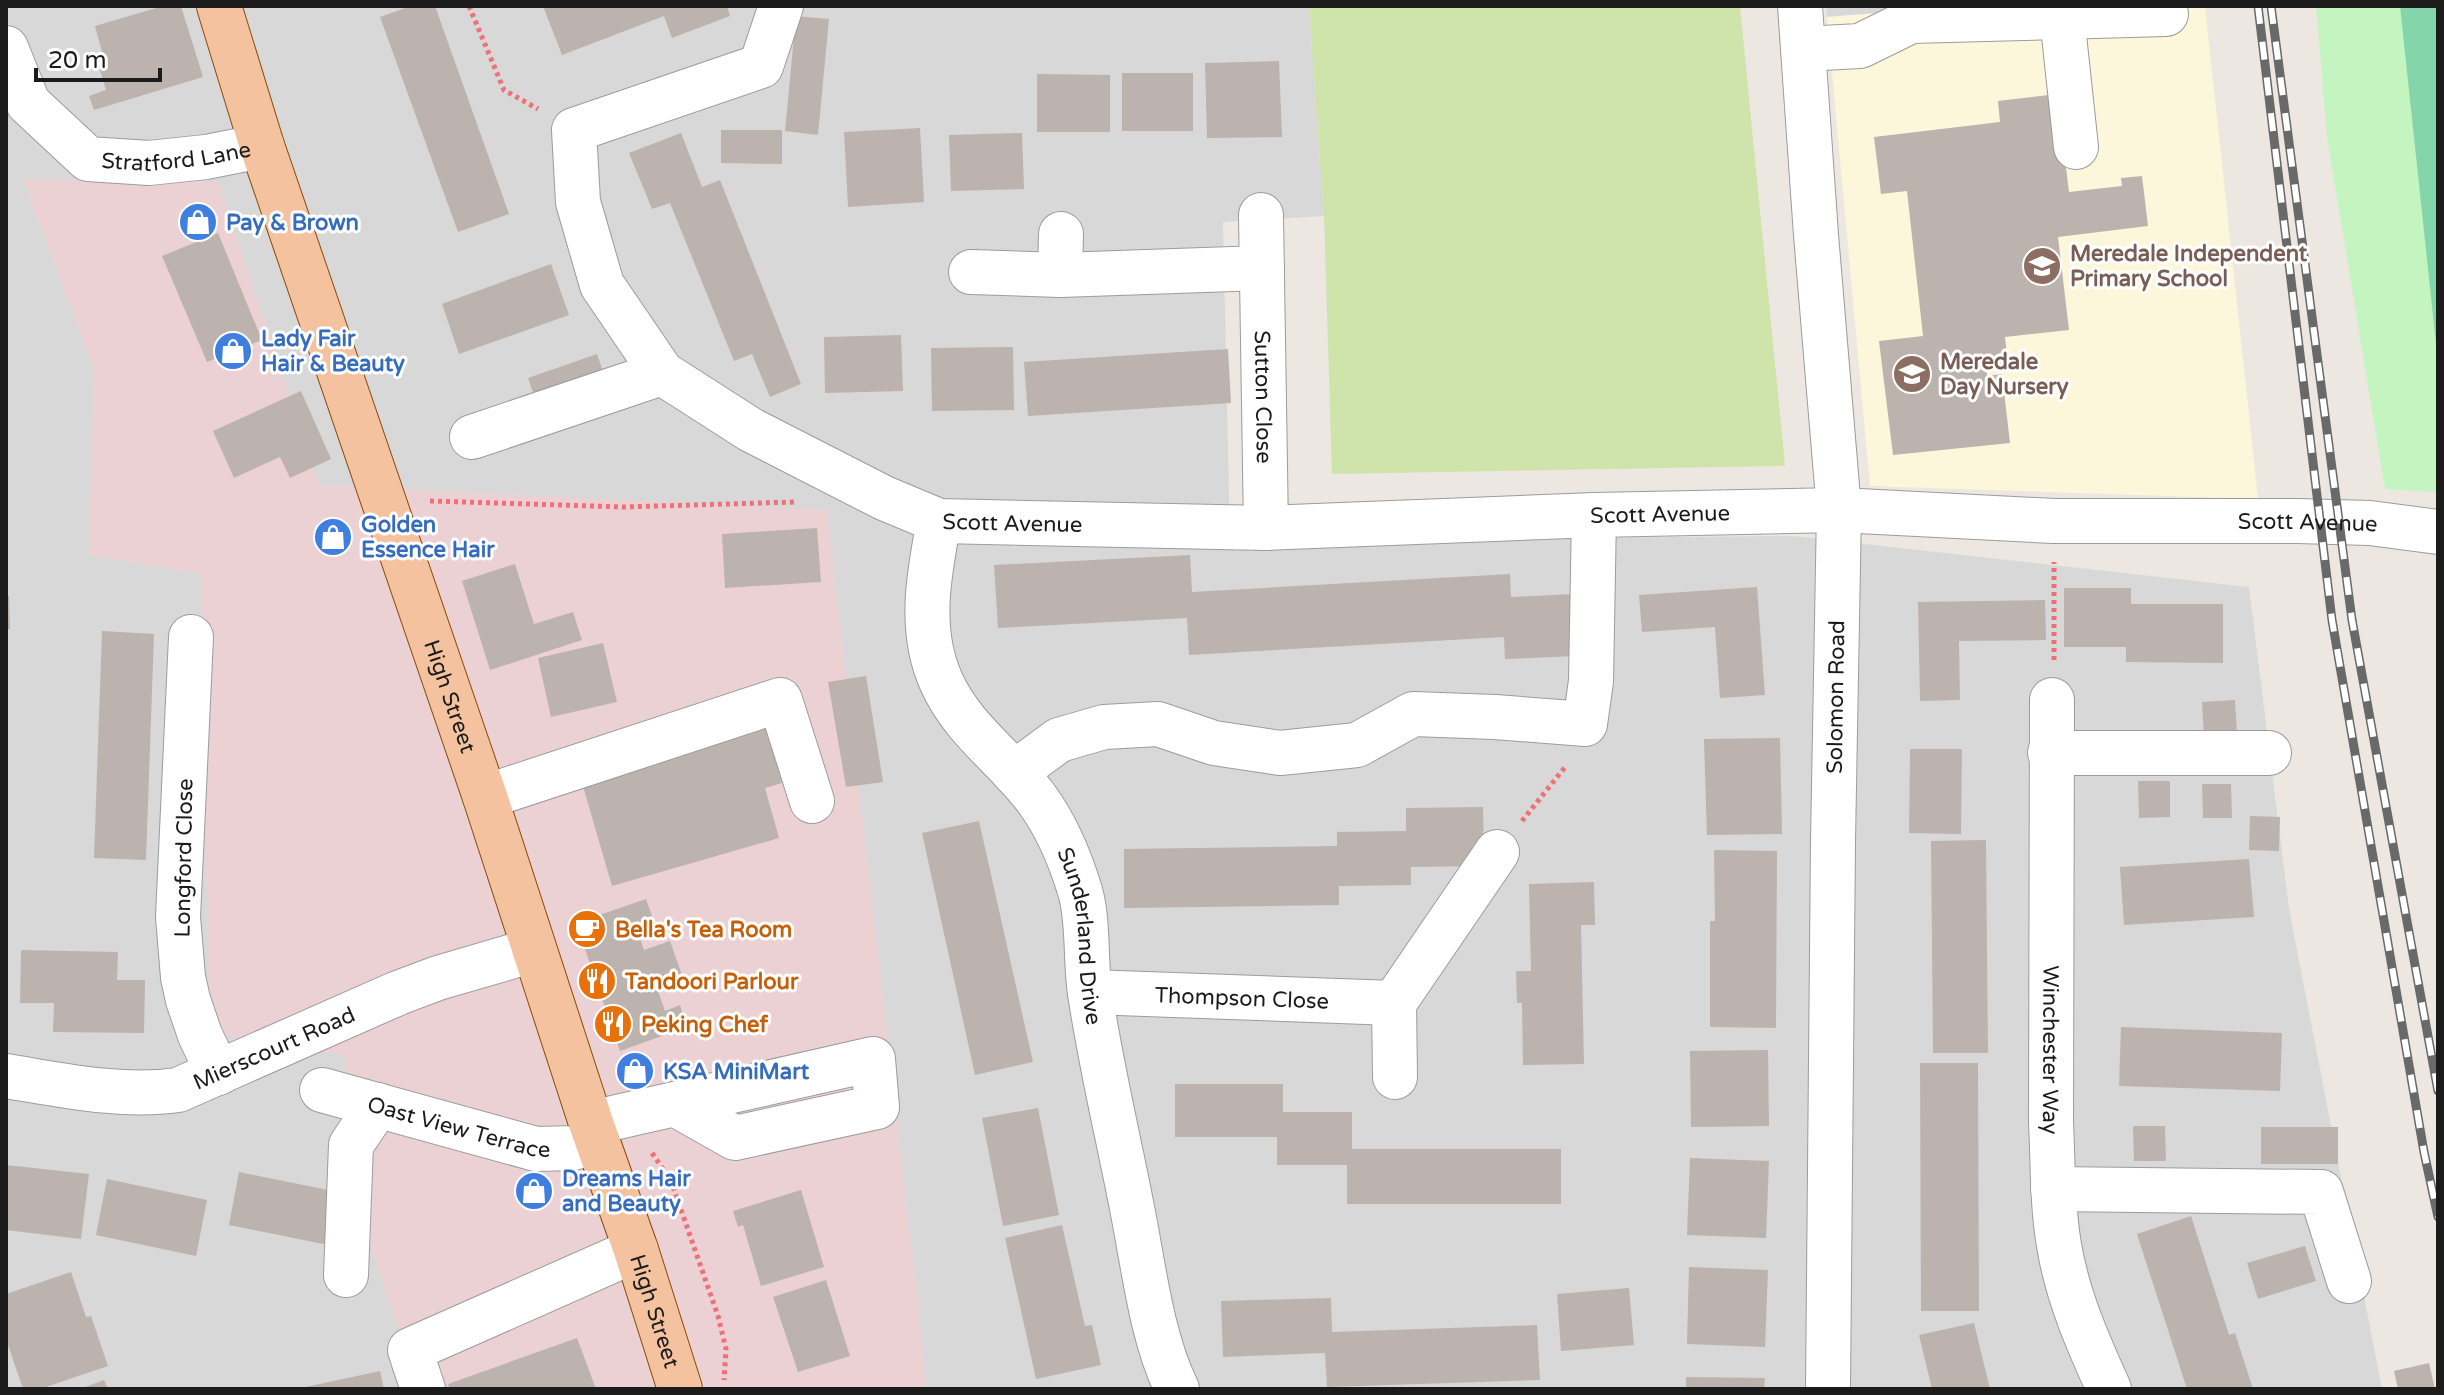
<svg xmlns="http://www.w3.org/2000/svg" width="2444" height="1395" viewBox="0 0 2444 1395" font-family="'Varela Round',sans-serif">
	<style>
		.residential { fill: #d9d8d8 }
		.commercial { fill: #ecd1d4 }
		.education { fill: #fcf7da }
		.grass { fill: #cfe4aa }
		.park { fill: #c4f5c0 }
		.pitch { fill: #84d6aa }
		.building { fill: #bcb2ae }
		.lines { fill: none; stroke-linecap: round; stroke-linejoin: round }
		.minor-casing { stroke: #9c9c9c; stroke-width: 46 }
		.major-casing { stroke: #884b0a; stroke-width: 46 }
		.path { stroke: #ef7076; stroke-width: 5; stroke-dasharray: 4 4; stroke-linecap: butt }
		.minor { stroke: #fff; stroke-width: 44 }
		.major { stroke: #f4c29e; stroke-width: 44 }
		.rail-casing { stroke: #696969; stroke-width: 9 }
		.rail { stroke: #fff; stroke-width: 6; stroke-dasharray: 18; stroke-linecap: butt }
		.labels { text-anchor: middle; stroke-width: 6; stroke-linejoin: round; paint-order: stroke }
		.street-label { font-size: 22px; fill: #1b1b1b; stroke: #fff }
		.shop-label { font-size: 22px; font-weight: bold; fill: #366cbe; stroke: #fff; text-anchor: start }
		.education-label { font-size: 22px; font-weight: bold; fill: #785e54; stroke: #fff; text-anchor: start }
		.food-label { font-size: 22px; font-weight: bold; fill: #c56008; stroke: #fff; text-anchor: start }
	</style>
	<rect width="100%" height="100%" fill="#ece7e1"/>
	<!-- residential -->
	<path class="residential" d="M6,6H1309L1324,216L1223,222L1230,541L1793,536L2249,587L2289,909L2382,1389H6Z
		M1826,6H1970L1827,17Z"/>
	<!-- commercial -->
	<path class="commercial" d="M23,179L218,182L319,485L827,510L919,1313L926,1389H418L370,1244L344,1055L209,1033L202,574L89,555L94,369Z"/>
	<!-- education -->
	<path class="education" d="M1970,6H2205L2258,499L1870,486L1827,17Z"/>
	<!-- grass -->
	<path class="grass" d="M1309,6H1740L1785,466L1332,474L1324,216Z"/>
	<!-- park -->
	<path class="park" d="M2316,6H2438V492L2385,489L2327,137Z"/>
	<!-- pitch -->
	<path class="pitch" d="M2400,6H2438V363Z"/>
	<!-- building -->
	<path class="building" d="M163,6H181L203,77L94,110L89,96L106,90L95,54L102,52L95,26Z
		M411,6H435L509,214L458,232L380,17Z
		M543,6H727L730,16L672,38L664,16L562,55Z
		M796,16L829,19L818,135L785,131Z
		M1279,61L1282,137L1207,138L1205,63Z
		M1122,73H1193V131H1122Z
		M1037,74L1110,75V132H1037Z
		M2057,94L2069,192L2122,186L2121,178L2142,176L2148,226L2058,237L2069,330L2005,337L2008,364L1991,366L1990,356H1985L1987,376L2002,374L2010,443L1893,455L1879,341L1923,336L1907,191L1881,194L1874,137L2000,122L1998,101Z
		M920,128L924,202L848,207L844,132Z
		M721,130H782V164L721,163Z
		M681,133L702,187L720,180L801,384L770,397L752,354L734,361L670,203L652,209L629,153Z
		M1022,133L1024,189L951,191L949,135Z
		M218,233L262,340L207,362L162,256Z
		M551,264L569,315L459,354L442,304Z
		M901,335L903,391L825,393L824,337Z
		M1013,347L1014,410L932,411L931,348Z
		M1228,349L1231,403L1028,416L1024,362Z
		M597,354L607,383L538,407L528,378Z
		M301,391L331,459L290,478L280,457L234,478L213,431Z
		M817,528L821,582L725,588L722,534Z
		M1190,555L1192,592L1510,574L1511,597L1574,594L1577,656L1505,659L1504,637L1189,655L1187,618L998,628L994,565Z
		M515,564L534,624L573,612L582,640L490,670L462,581Z
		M1757,587L1765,695L1720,698L1715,627L1642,632L1639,595Z
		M2064,588H2131V604H2223V663L2126,662V647H2064Z
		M6,596H9L10,629H6Z
		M2045,600L2046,640L1959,641L1960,700L1920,701L1918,602Z
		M102,631L154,634L146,860L94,858Z
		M603,643L617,702L551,717L538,658Z
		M866,676L883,782L846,787L828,682Z
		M2235,700L2237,735L2204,737L2202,702Z
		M765,723L782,783L765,788L779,838L612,886L580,776Z
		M1780,738L1782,834L1707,835L1704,739Z
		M1910,749H1962L1961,834L1909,833Z
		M2138,781H2170V817L2139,818Z
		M2202,784H2231L2232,818H2203Z
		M1483,807L1484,866L1411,867V885L1339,886V905L1124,908V849L1337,846V832L1406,831V808Z
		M2250,816L2280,817L2279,851L2249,850Z
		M979,821L1033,1062L975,1075L922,833Z
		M1986,840L1988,1053H1933L1931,841Z
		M1714,850L1777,851L1776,1028L1710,1027V921H1715Z
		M2249,859L2254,917L2124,925L2120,867Z
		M1594,882L1595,925H1581L1584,1064L1523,1065L1522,1003H1517L1516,971H1531L1529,884Z
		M646,899L656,927L638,933L644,950L670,941L683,978L657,988L665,1011L680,1005L687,1027L620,1051L576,923Z
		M21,950L118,952L117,980H145L144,1033L53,1032L54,1003H20Z
		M2121,1027L2282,1033L2280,1091L2119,1086Z
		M1768,1050L1769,1126L1691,1127L1690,1051Z
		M1920,1063H1978L1979,1311H1921Z
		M1175,1084H1283V1112H1352V1149H1561V1204H1347V1165H1277V1137H1175Z
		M1038,1108L1059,1215L1003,1226L982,1118Z
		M2133,1126H2165L2166,1161H2134Z
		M2261,1127H2338V1164H2261Z
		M1690,1158L1769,1161L1766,1238L1687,1235Z
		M6,1165L89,1174L81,1239L6,1230Z
		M239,1172L343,1193L333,1246L229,1225Z
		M107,1179L207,1200L196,1256L96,1235Z
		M801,1190L824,1267L761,1286L743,1225L738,1227L733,1211Z
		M2191,1216L2229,1335L2235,1333L2253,1389H2187L2137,1234Z
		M1062,1225L1085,1326L1092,1325L1101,1365L1036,1379L1005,1238Z
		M2305,1246L2316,1281L2258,1299L2247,1263Z
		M1689,1267L1768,1270L1765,1347L1687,1344Z
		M71,1272L86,1317L91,1316L108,1366L40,1389H23L6,1339V1294Z
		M826,1280L850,1356L798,1372L773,1297Z
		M1629,1288L1634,1345L1561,1351L1557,1294Z
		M1331,1298L1332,1332L1537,1325L1540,1380L1327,1387L1325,1353L1223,1357L1221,1301Z
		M1974,1323L1990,1389H1932L1919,1335Z
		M577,1338L596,1389H450L448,1384Z
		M2429,1363L2435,1389H2398L2394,1371Z
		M380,1371L384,1389H301V1388Z
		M1686,1377L1765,1378L1764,1389H1686Z
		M104,1380L108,1389H80Z"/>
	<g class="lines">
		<defs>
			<g id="minor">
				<path id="s1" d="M781,6L761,66L574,130L578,202L602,285L662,373L751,430L884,498L939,521L1266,528L1594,515L1839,510L2054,521H2297L2370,523L2438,532"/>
				<path d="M1800,6L1816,235L1839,510L1833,842L1828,1389"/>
				<path d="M2062,17L2076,147"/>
				<path id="s2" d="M6,48L28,103L88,159L149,163L206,157L262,146"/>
				<path d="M1803,49L1860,46L1911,21L2166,14"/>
				<path id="s3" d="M1261,215L1266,528"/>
				<path d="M971,272L1060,275L1262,268"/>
				<path d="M1060,275L1061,234"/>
				<path d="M472,437L662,373"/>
				<path id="s4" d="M939,521C929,573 918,630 941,681C962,729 1005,757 1036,798C1056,825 1070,858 1080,891C1089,920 1085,962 1090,993C1101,1067 1119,1140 1133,1213C1144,1269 1152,1339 1177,1389"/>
				<path d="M191,637L178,917L183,977L188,1000L200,1035L218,1073"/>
				<path id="s5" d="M2052,700L2051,1122C2053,1163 2052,1205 2059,1245C2067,1295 2088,1343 2109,1389"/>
				<path d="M2050,753H2269"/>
				<path d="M1014,773L1059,740L1104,727L1158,724L1214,743L1280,753L1357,745L1413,714L1495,717L1585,724L1591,681L1594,515"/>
				<path d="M485,797L780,700L812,801"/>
				<path id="s6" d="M1090,992L1394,1003"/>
				<path id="s7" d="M6,1076C62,1085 121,1098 178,1090L398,993L438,978L534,950"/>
				<path d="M1395,1077L1394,1003L1497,852"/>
				<path id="s8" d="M322,1090L536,1149L574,1148L598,1140"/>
				<path d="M591,1123L873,1059L877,1107L735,1138L675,1104"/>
				<path d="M2053,1189L2321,1192L2349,1281"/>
				<path d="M346,1275L351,1145L378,1105"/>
				<path d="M423,1389L410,1350L636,1250"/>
			</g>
			<g id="major">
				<path id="s9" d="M219,6L262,146L485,797L591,1123L636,1250L680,1389"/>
			</g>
		</defs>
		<!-- minor casing -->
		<use href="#minor" class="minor-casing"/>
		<!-- major casing -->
		<use href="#major" class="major-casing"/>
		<!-- path -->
		<path class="path" d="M469,6L504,90L538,109
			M430,501L623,507L795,502
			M2054,660V562
			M1522,821L1566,766
			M652,1153L671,1181L718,1316L726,1349L724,1380"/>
		<!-- minor -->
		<use href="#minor" class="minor"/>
		<!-- major -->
		<use href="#major" class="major"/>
		<defs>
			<path id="rail" d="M2258,6L2332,620L2424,1152L2438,1217
				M2271,6L2352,620L2438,1091"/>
		</defs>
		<!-- rail casing -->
		<use href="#rail" class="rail-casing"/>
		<!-- rail -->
		<use href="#rail" class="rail"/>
	</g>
	<!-- icons -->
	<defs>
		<symbol id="shop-disc" viewBox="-11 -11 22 22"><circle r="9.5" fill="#3f7fe0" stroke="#fff"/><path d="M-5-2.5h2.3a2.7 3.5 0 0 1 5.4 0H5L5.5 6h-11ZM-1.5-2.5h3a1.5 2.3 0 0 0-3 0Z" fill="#fff"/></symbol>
		<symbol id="school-disc" viewBox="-11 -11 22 22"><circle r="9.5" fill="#8d6e63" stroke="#fff"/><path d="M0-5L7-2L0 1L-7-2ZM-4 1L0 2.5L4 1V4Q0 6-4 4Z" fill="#fff"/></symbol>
		<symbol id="cafe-disc" viewBox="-11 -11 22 22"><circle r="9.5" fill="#e8710a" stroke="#fff"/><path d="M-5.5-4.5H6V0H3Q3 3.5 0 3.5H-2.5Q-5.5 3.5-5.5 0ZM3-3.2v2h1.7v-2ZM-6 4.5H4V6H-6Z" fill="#fff"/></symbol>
		<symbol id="restaurant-disc" viewBox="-11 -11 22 22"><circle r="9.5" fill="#e8710a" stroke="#fff"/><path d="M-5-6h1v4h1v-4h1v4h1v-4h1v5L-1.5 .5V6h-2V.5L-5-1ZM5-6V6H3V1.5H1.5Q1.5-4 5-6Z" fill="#fff"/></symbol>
	</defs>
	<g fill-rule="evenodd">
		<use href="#shop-disc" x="176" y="200" width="44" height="44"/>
		<use href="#school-disc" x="2020" y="244" width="44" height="44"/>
		<use href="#shop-disc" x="211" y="329" width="44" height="44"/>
		<use href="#school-disc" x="1890" y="352" width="44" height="44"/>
		<use href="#shop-disc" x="311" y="515" width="44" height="44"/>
		<use href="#cafe-disc" x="565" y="907" width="44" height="44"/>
		<use href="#restaurant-disc" x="575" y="959" width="44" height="44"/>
		<use href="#restaurant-disc" x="591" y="1002" width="44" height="44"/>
		<use href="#shop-disc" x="613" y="1049" width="44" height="44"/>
		<use href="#shop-disc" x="512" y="1169" width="44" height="44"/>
	</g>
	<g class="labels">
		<!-- street labels -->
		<g class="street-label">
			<text dy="8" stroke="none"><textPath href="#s2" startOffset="230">Stratford Lane</textPath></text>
			<text dy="8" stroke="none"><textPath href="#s3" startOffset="182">Sutton Close</textPath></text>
			<text dy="8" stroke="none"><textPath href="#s1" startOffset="1562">Scott Avenue</textPath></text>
			<text dy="8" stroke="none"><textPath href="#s1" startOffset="914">Scott Avenue</textPath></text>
			<text dy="8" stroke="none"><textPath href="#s1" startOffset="2210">Scott Avenue</textPath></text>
			<text dy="8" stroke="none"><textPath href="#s9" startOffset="728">High Street</textPath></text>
			<text transform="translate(1835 697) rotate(-89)" y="8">Solomon Road</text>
			<text transform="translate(183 858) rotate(-89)" y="8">Longford Close</text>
			<text dy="8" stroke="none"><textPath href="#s4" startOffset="462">Sunderland Drive</textPath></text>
			<text dy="8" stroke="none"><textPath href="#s6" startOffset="152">Thompson Close</textPath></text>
			<text dy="8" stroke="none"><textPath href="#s7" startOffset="278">Mierscourt Road</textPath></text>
			<text dy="8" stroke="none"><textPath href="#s5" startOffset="350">Winchester Way</textPath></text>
			<text dy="8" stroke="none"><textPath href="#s8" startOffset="142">Oast View Terrace</textPath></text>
			<text dy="8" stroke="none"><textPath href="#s9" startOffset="1376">High Street</textPath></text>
		</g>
		<!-- shop labels -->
		<g class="shop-label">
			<text x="226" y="230">Pay &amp; Brown</text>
			<text x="261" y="346">Lady Fair<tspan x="261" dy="25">Hair &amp; Beauty</tspan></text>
			<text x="361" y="532">Golden<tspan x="361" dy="25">Essence Hair</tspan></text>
			<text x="663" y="1079">KSA MiniMart</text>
			<text x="562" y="1186">Dreams Hair<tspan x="562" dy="25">and Beauty</tspan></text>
		</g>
		<!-- education labels -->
		<g class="education-label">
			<text x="2070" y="261">Meredale Independent<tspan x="2070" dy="25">Primary School</tspan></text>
			<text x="1940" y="369">Meredale<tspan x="1940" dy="25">Day Nursery</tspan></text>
		</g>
		<!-- food labels -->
		<g class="food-label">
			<text x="615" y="937">Bella's Tea Room</text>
			<text x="625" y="989">Tandoori Parlour</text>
			<text x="641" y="1032">Peking Chef</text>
		</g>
	</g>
	<!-- border -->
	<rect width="2444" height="1395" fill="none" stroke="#1b1b1b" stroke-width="16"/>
	<!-- scale -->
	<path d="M36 68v12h124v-12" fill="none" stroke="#1b1b1b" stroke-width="4"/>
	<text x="48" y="68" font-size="24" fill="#1b1b1b" stroke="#ffffff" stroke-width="6" paint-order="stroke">20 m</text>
</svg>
